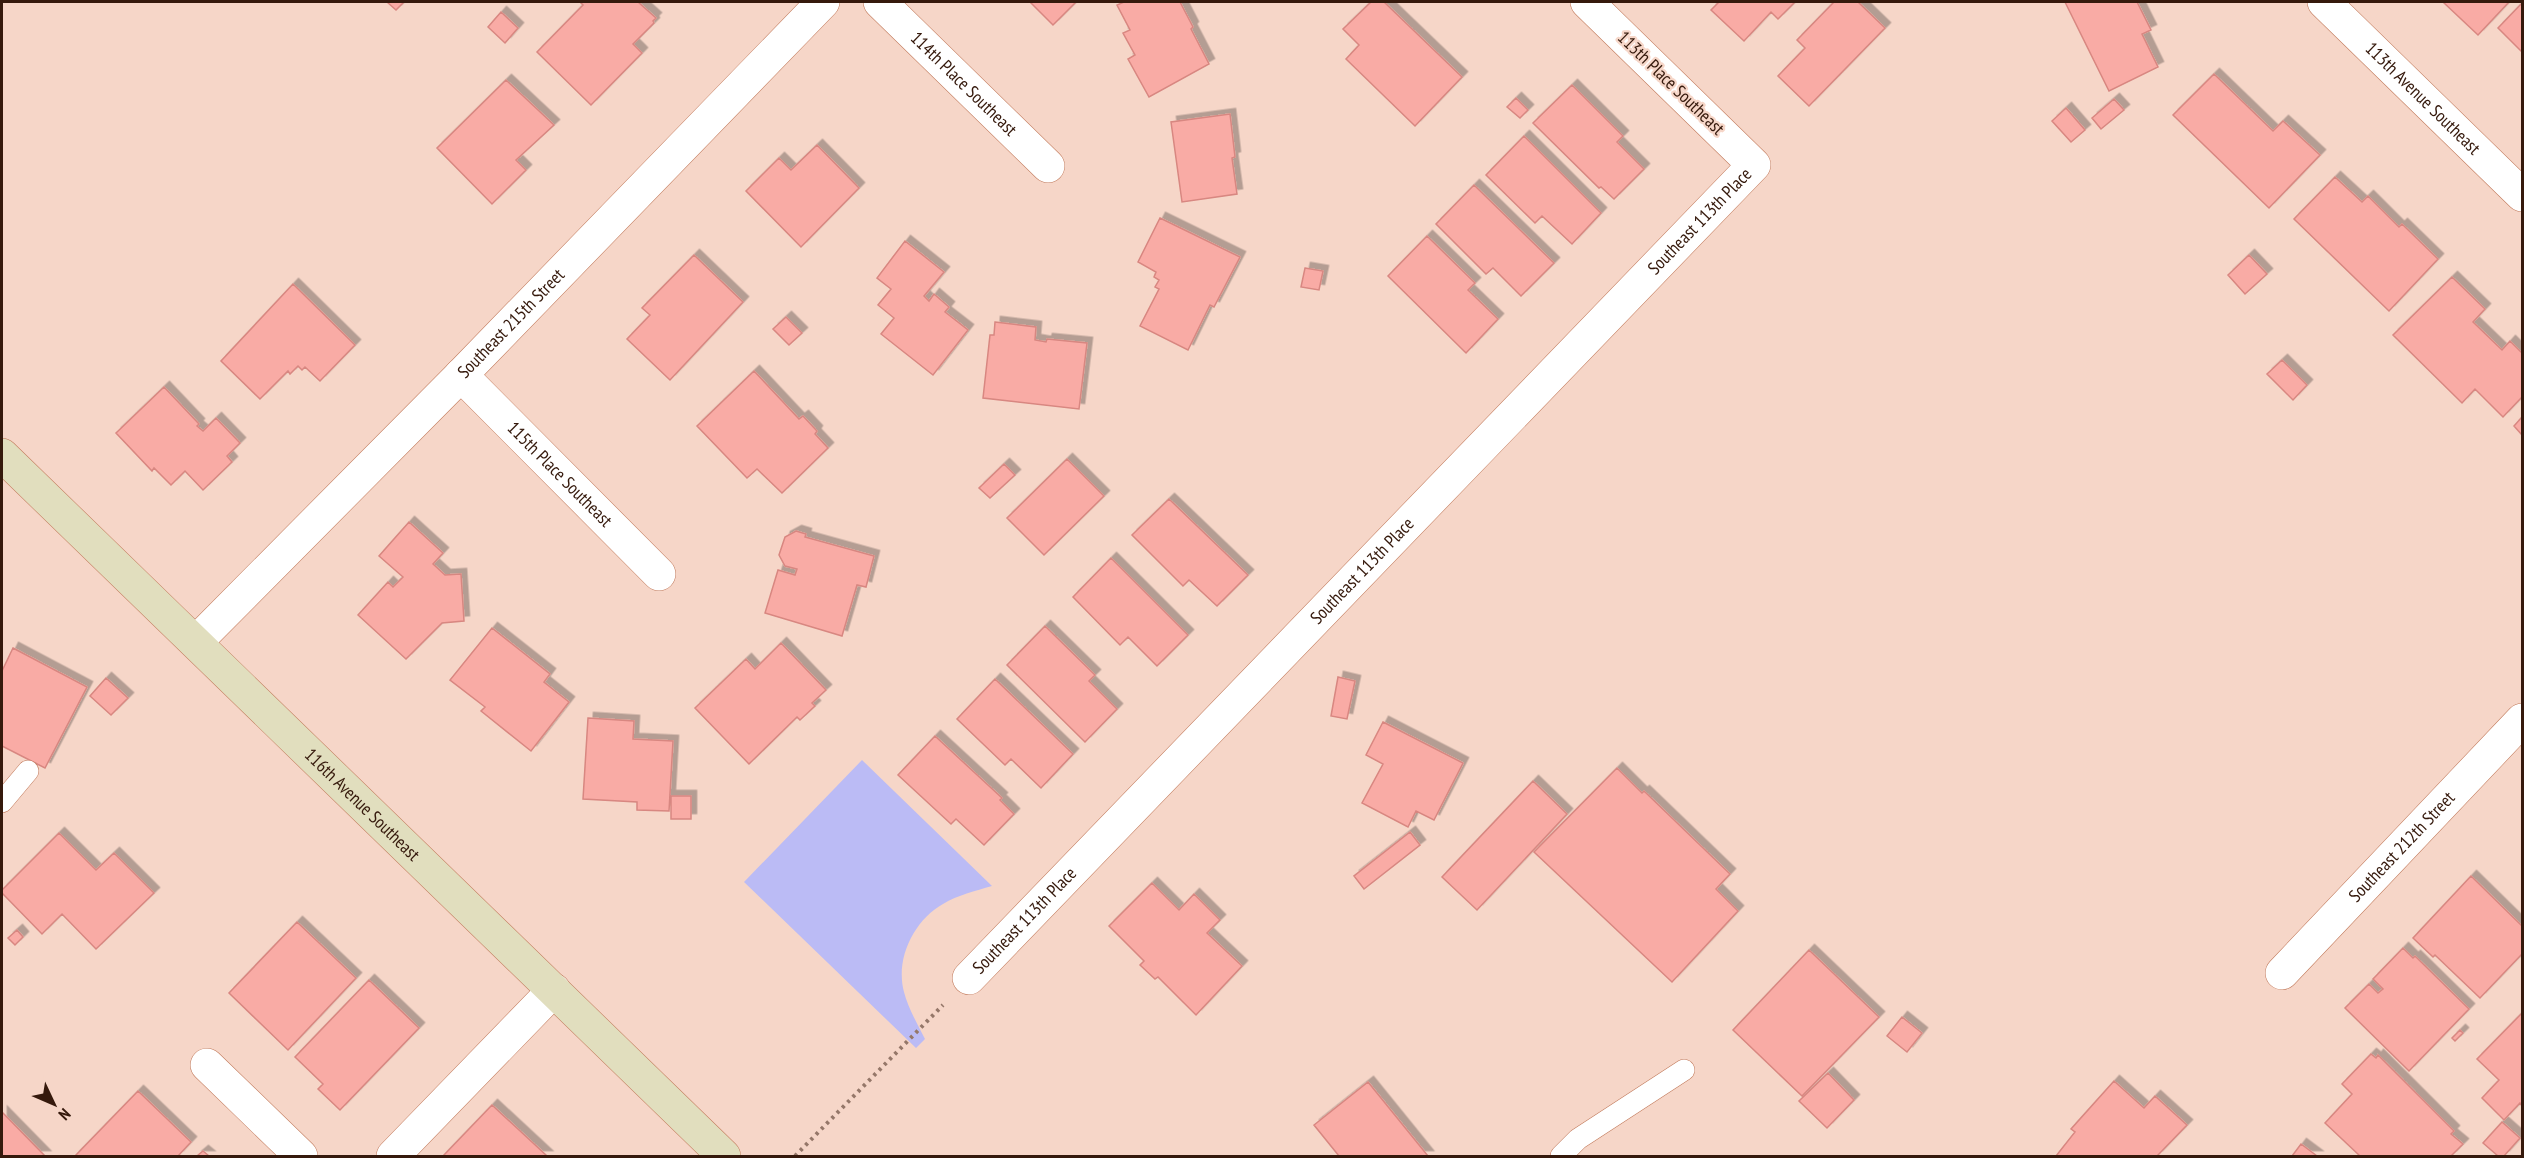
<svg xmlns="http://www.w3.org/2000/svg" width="2524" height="1158" viewBox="0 0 2524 1158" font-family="'PT Sans Narrow',sans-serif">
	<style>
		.green { fill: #bbbbf5 }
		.building { fill: #f9aba5; stroke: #d88781; stroke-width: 1.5; filter: url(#shadow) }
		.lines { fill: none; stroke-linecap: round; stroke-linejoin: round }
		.service-casing { stroke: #c1795a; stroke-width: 22 }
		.minor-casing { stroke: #c1795a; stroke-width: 34 }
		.secondary-casing { stroke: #c1795a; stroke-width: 34 }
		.path { stroke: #957769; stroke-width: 4; stroke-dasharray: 3 4.5; stroke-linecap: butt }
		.service { stroke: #fff; stroke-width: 21 }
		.minor { stroke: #fff; stroke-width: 33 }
		.secondary { stroke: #e1debe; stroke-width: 33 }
		.labels { text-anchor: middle; stroke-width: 4.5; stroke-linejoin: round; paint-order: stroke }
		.street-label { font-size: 18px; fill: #35190c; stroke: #f6d6c8 }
	</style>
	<defs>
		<filter id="shadow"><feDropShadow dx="5.5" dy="-5.5" stdDeviation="0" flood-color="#0004"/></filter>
	</defs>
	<rect width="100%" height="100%" fill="#f6d6c8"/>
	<!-- green -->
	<path class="green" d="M862,760L992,886C975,891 958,895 943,904C914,920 895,959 904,992C908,1008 917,1023 925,1039L916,1048L744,882Z"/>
	<!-- building -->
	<path class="building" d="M387,2H404L396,10Z
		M580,2H638L656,18L653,21L654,23L633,44L642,53L591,105L537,52L583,5Z
		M1030,2H1076L1053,25Z
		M1124,2H1180L1193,27L1191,29L1209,64L1149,97L1128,59L1135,55L1123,33L1130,30L1117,5Z
		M1371,2H1384L1462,77L1415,126L1346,59L1359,45L1343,29Z
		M1719,2H1795L1778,19L1771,12L1744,41L1711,10Z
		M1834,2H1858L1885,28L1809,106L1778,76L1805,48L1797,40Z
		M2065,2H2137L2151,30L2142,34L2158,67L2109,91Z
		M2443,2H2509L2478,35Z
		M2522,3V52L2498,28Z
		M501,12L518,28L505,43L488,27Z
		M2214,74L2273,131L2283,121L2320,155L2269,208L2173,115Z
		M506,80L554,125L516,160L526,170L492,204L437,148Z
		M1572,85L1623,136L1617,142L1644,169L1614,199L1601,187L1599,188L1533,123Z
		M1516,98L1528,110L1520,118L1507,107Z
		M2114,99L2124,110L2101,129L2092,118Z
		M2066,108L2085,130L2071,142L2052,121Z
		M1230,114L1235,157L1232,158L1237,194L1182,202L1171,122Z
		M1524,136L1601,213L1572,244L1542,216L1535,223L1486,175Z
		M817,145L859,188L801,247L746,191L779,158L791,170Z
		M2335,177L2362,202L2368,196L2399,227L2402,224L2438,259L2389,311L2294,219Z
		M1474,185L1554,263L1521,296L1493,268L1486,274L1436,224Z
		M1160,218L1240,257L1214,307L1210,305L1188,350L1140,326L1159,289L1155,287L1159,280L1154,277L1156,272L1138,262Z
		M1427,236L1475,283L1468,290L1498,319L1466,353L1388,276Z
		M905,241L944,272L924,296L929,301L934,294L949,307L945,312L968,330L933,375L881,334L894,318L878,305L891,289L877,278Z
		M694,255L743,302L670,380L627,339L650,315L642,308Z
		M2249,255L2267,274L2245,294L2228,275Z
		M1305,268L1323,271L1319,290L1301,287Z
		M2452,277L2485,309L2473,322L2502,350L2510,341L2522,353V397L2503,417L2475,389L2462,403L2393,335Z
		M293,284L355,345L320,381L305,367L302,370L298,366L290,374L288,371L260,399L221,361Z
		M786,317L802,333L789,345L773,329Z
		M995,322L1036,327L1035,340L1046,342L1047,339L1087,343L1079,409L983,398L990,335H994Z
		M2282,360L2307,385L2293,400L2267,374Z
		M754,371L799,419L803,416L817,431L815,434L828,448L782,493L757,469L747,478L697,426Z
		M164,387L199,424L197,426L203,431L216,418L240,443L227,456L232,462L203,490L185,471L171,485L154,468L152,471L116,433Z
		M2522,417V435L2514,426Z
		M1067,459L1104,496L1044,555L1007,518Z
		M1004,464L1015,475L990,498L979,488Z
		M1169,499L1248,575L1217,606L1189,580L1183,586L1132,535Z
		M409,522L443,553L433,564L445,575L461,574L464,621L442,623L406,659L358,615L388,582L393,587L403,577L379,556Z
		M796,531L806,534L805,537L874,556L866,587L857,585L842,636L765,613L778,570L795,575L797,569L785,566L779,555L785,537Z
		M1111,558L1188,635L1157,666L1128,637L1120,645L1073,597Z
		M1045,626L1095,675L1089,681L1117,709L1085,742L1007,665Z
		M492,628L550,674L544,682L569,702L531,751L481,711L485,707L450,680Z
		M781,643L826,690L812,703L815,706L800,720L797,717L749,764L695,708L746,659L755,669Z
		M13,648L87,687L45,768L2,746V671Z
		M1338,677L1355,681L1347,719L1331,716Z
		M106,678L128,698L111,715L90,696Z
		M995,679L1073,754L1041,788L1011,759L1005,765L957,719Z
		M588,718L634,721L633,739L673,741L669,811L637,810V802L583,799Z
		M1383,722L1463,763L1434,820L1416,811L1408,827L1362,803L1383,764L1366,755Z
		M935,736L1002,798L1000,800L1014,814L984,845L956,819L951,824L898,775Z
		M1617,768L1642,793L1644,791L1730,874L1716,889L1738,911L1672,982L1534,852Z
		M1533,781L1567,814L1477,910L1442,877Z
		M671,796H691V819H671Z
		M1410,832L1420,845L1364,889L1354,876Z
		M59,833L96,870L114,853L154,893L96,949L62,914L42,934L2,893V890Z
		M2471,876L2522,926V954L2480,998L2435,955L2433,957L2413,938Z
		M1152,883L1179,910L1194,894L1220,920L1207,933L1242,966L1196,1015L1158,977L1155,979L1140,965L1144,961L1109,926Z
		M297,922L356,978L288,1050L229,993Z
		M17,930L23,937L15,945L8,938Z
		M2403,948L2413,958L2415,956L2469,1009L2409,1071L2345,1008L2369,984L2378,993L2383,989L2373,979Z
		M1809,950L1879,1017L1802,1096L1733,1030Z
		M369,980L419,1028L340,1110L318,1089L323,1084L295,1057Z
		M2522,1013V1106L2520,1103L2504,1120L2482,1098L2499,1080L2477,1059Z
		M1902,1017L1922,1033L1907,1052L1887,1036Z
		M2460,1030L2463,1033L2455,1041L2452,1038Z
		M2371,1054L2376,1058L2378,1055L2454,1131L2451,1134L2463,1144L2451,1156H2360L2325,1123L2352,1094L2342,1084Z
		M1828,1073L1854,1100L1827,1128L1799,1101Z
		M2114,1081L2144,1108L2155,1096L2187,1125L2157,1156H2056L2075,1132L2071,1129Z
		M1368,1082L1428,1156H1339L1314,1125Z
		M138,1091L191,1142L178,1156H75Z
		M492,1105L547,1156H443Z
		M2,1112L45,1156H2Z
		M2502,1122L2520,1138L2504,1156H2498L2483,1143Z
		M2301,1144L2317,1156H2292Z
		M203,1151L209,1156H197Z"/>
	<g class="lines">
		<defs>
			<path id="service" d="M2,802L28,771
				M1561,1156L1578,1139L1684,1070"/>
			<g id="minor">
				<path id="s1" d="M880,2L1048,166"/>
				<path id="s2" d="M2324,2L2522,195"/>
				<path id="s3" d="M461,375L659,574"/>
				<path id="s4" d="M196,642L461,375L823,2"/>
				<path id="s5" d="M2282,973L2522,720"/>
				<path id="s6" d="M969,978L1754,165L1587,2"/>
				<path d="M207,1065L301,1156"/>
				<path d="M393,1156L554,990"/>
			</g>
			<g id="secondary">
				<path id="s7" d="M2,455L724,1156"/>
			</g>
		</defs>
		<!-- service casing -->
		<use href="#service" class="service-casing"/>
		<!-- minor casing -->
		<use href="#minor" class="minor-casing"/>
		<!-- secondary casing -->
		<use href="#secondary" class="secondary-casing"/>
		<!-- path -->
		<path class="path" d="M795,1156L943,1005"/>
		<!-- service -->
		<use href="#service" class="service"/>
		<!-- minor -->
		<use href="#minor" class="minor"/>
		<!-- secondary -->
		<use href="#secondary" class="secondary"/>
	</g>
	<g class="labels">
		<!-- street labels -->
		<g class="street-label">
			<text transform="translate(1671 83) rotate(44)" y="6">113th Place Southeast</text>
			<text dy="6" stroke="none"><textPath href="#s1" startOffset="117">114th Place Southeast</textPath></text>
			<text dy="6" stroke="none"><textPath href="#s2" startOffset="138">113th Avenue Southeast</textPath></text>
			<text dy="6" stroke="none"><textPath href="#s6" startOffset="1052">Southeast 113th Place</textPath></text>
			<text dy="6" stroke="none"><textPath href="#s4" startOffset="448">Southeast 215th Street</textPath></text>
			<text dy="6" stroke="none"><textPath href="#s3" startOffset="140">115th Place Southeast</textPath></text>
			<text dy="6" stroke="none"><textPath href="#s6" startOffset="566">Southeast 113th Place</textPath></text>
			<text dy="6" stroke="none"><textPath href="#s7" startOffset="502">116th Avenue Southeast</textPath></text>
			<text dy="6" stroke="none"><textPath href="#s5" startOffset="174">Southeast 212th Street</textPath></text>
			<text dy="6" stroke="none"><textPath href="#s6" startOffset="80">Southeast 113th Place</textPath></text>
		</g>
	</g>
	<!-- border -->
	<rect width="2524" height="1158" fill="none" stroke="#35190c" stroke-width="6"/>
	<!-- north arrow -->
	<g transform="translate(54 1104) rotate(134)" stroke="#f6d6c8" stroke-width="4.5" paint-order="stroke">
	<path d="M0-4.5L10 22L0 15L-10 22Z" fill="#35190c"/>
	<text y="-9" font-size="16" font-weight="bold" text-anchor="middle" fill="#35190c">N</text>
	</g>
</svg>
